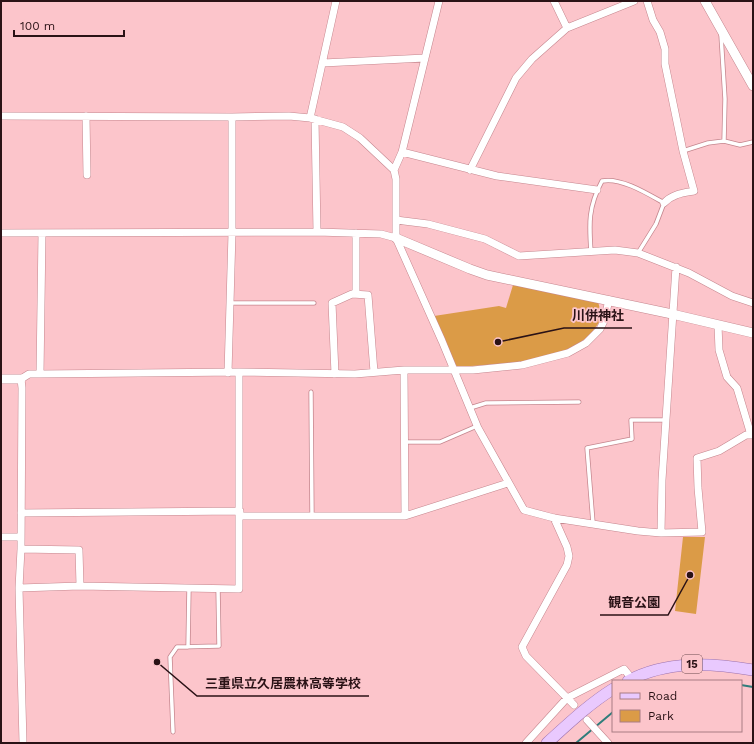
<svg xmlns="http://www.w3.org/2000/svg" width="754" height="744" viewBox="0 0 754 744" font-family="'Work Sans','Noto Sans JP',sans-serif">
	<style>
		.green { fill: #db9b47 }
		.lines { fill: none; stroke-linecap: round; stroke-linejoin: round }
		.stream { stroke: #307d7b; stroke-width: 2 }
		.service-casing { stroke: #c5868e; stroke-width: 5 }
		.minor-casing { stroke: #c5868e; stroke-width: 8 }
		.tertiary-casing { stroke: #c5868e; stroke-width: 10 }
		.primary-casing { stroke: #9c72ad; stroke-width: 12 }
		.service { stroke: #fff; stroke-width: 3.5 }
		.minor { stroke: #fff; stroke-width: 7 }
		.tertiary { stroke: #fff; stroke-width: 9 }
		.primary { stroke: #e9c9fe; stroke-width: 11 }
		.labels { text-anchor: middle; stroke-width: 3.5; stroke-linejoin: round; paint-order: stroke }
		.shield { fill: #fcc5cb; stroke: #69484c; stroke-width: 1 }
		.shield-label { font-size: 11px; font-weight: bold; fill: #2a1216 }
		.leader { fill: none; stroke: #2a1216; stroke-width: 1.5 }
		.callout-dot { fill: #2a1216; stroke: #fcc5cb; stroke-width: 1.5 }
		.callout-label { font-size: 13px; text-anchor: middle; font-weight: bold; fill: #2a1216; stroke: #fcc5cb; stroke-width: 3.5; stroke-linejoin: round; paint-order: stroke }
	</style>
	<rect width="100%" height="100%" fill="#fcc5cb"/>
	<!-- green -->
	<path class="green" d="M513,285L598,301C599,306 601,312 601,317C600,322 595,328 592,332C565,364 497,364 459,367L455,365L434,316L499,306L506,308Z
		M683,537H705L696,614L675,611Z"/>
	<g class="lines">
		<!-- stream -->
		<path class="stream" d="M701,681H711
			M741,685L753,687
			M576,743L613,712"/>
		<defs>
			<path id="service" d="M721,35L725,99L724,141
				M683,151L708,143L724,141L740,145L753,142
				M591,252C589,224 588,207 602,181C621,177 648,194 664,203L656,224L638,253
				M230,303H314
				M311,392L312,516
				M470,408L486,403L579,402
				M404,442H440L477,426
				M593,523L587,448L632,439L631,420H666
				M188,647L189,588
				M173,732L170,657L177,647L219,646L218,588"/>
			<path id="minor" d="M554,1L567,28
				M647,1L653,20L660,32L665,49V64L683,151L694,191C683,193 672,194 664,203
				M323,63L425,58
				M1,116L232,117L289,116L310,118L343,127L360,138L394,170L396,179V238L442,341L478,428L524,510L554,518L638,531L661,533L702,532L698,488L697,458L719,451L746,435H753
				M86,116L87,175
				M310,118L336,1
				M315,119L317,232
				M402,152L497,176L597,190
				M394,170L402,152L439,1
				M470,170L516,78L532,59L567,28L634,1
				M396,220L428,224L485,239L519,256L615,250L638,253L689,273L732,296L753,303
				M1,233L317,232L381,234L396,238
				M356,294V233
				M718,325L719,350L727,377L737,388L751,435
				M404,370L405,516
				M228,373L232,233V117
				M40,374L42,233
				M335,374L332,303L352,294L368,295L374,372
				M21,513L240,511
				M240,516H405L508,483
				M554,518L567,547L569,556L567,565L522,647L526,656L574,705
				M661,533L662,480L676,267
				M1,537H21
				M21,549L79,550L80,586
				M19,588L80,586L239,589V372
				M587,720L608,743
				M23,743L19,588L21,549L22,388L21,379L29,374H40L239,372L355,374L404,370H473L522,365L568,353L586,343L600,329L604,321L609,300
				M526,743L567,698L624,669L632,679"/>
			<path id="tertiary" d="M705,1L753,86
				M396,238L470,269L487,275L672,314L753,333
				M1,379H21"/>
			<path id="primary" d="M628,681C667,660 711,663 753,670
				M547,743C568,724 589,704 613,689"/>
		</defs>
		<!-- service casing -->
		<use href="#service" class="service-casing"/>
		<!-- minor casing -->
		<use href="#minor" class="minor-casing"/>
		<!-- tertiary casing -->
		<use href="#tertiary" class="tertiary-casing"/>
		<!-- primary casing -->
		<use href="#primary" class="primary-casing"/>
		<!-- service -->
		<use href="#service" class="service"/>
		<!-- minor -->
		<use href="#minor" class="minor"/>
		<!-- tertiary -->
		<use href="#tertiary" class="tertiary"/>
		<!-- primary -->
		<use href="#primary" class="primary"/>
	</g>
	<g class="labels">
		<!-- shield labels -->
		<rect class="shield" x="682" y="655" width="20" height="18" rx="3"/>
		<g class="shield-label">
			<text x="692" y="668">15</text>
		</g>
	</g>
	<!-- callouts -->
	<path class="leader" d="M498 342L564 328H632M690 575L668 615H600M157 662L197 696H369"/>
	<g class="callout-dot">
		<circle cx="498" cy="342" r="4"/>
		<circle cx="690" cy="575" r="4"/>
		<circle cx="157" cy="662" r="4"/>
	</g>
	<g class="callout-label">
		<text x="598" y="320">川併神社</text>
		<text x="634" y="607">観音公園</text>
		<text x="283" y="688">三重県立久居農林高等学校</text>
	</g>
	<!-- border -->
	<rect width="754" height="744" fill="none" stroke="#2a1216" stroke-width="4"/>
	<!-- legend -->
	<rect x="612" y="680" width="130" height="52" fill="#fcc5cb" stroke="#a87d83"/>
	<rect x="620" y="693" width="20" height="6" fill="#e9c9fe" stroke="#a87d83"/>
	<text x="648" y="700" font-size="12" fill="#2a1216">Road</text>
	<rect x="620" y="710" width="20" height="12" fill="#db9b47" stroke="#a87d83"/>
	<text x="648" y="720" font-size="12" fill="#2a1216">Park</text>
	<!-- scale -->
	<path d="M14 30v6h110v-6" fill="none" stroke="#2a1216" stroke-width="2"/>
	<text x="20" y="30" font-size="12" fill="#2a1216" stroke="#fcc5cb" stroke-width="3" paint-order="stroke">100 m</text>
</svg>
